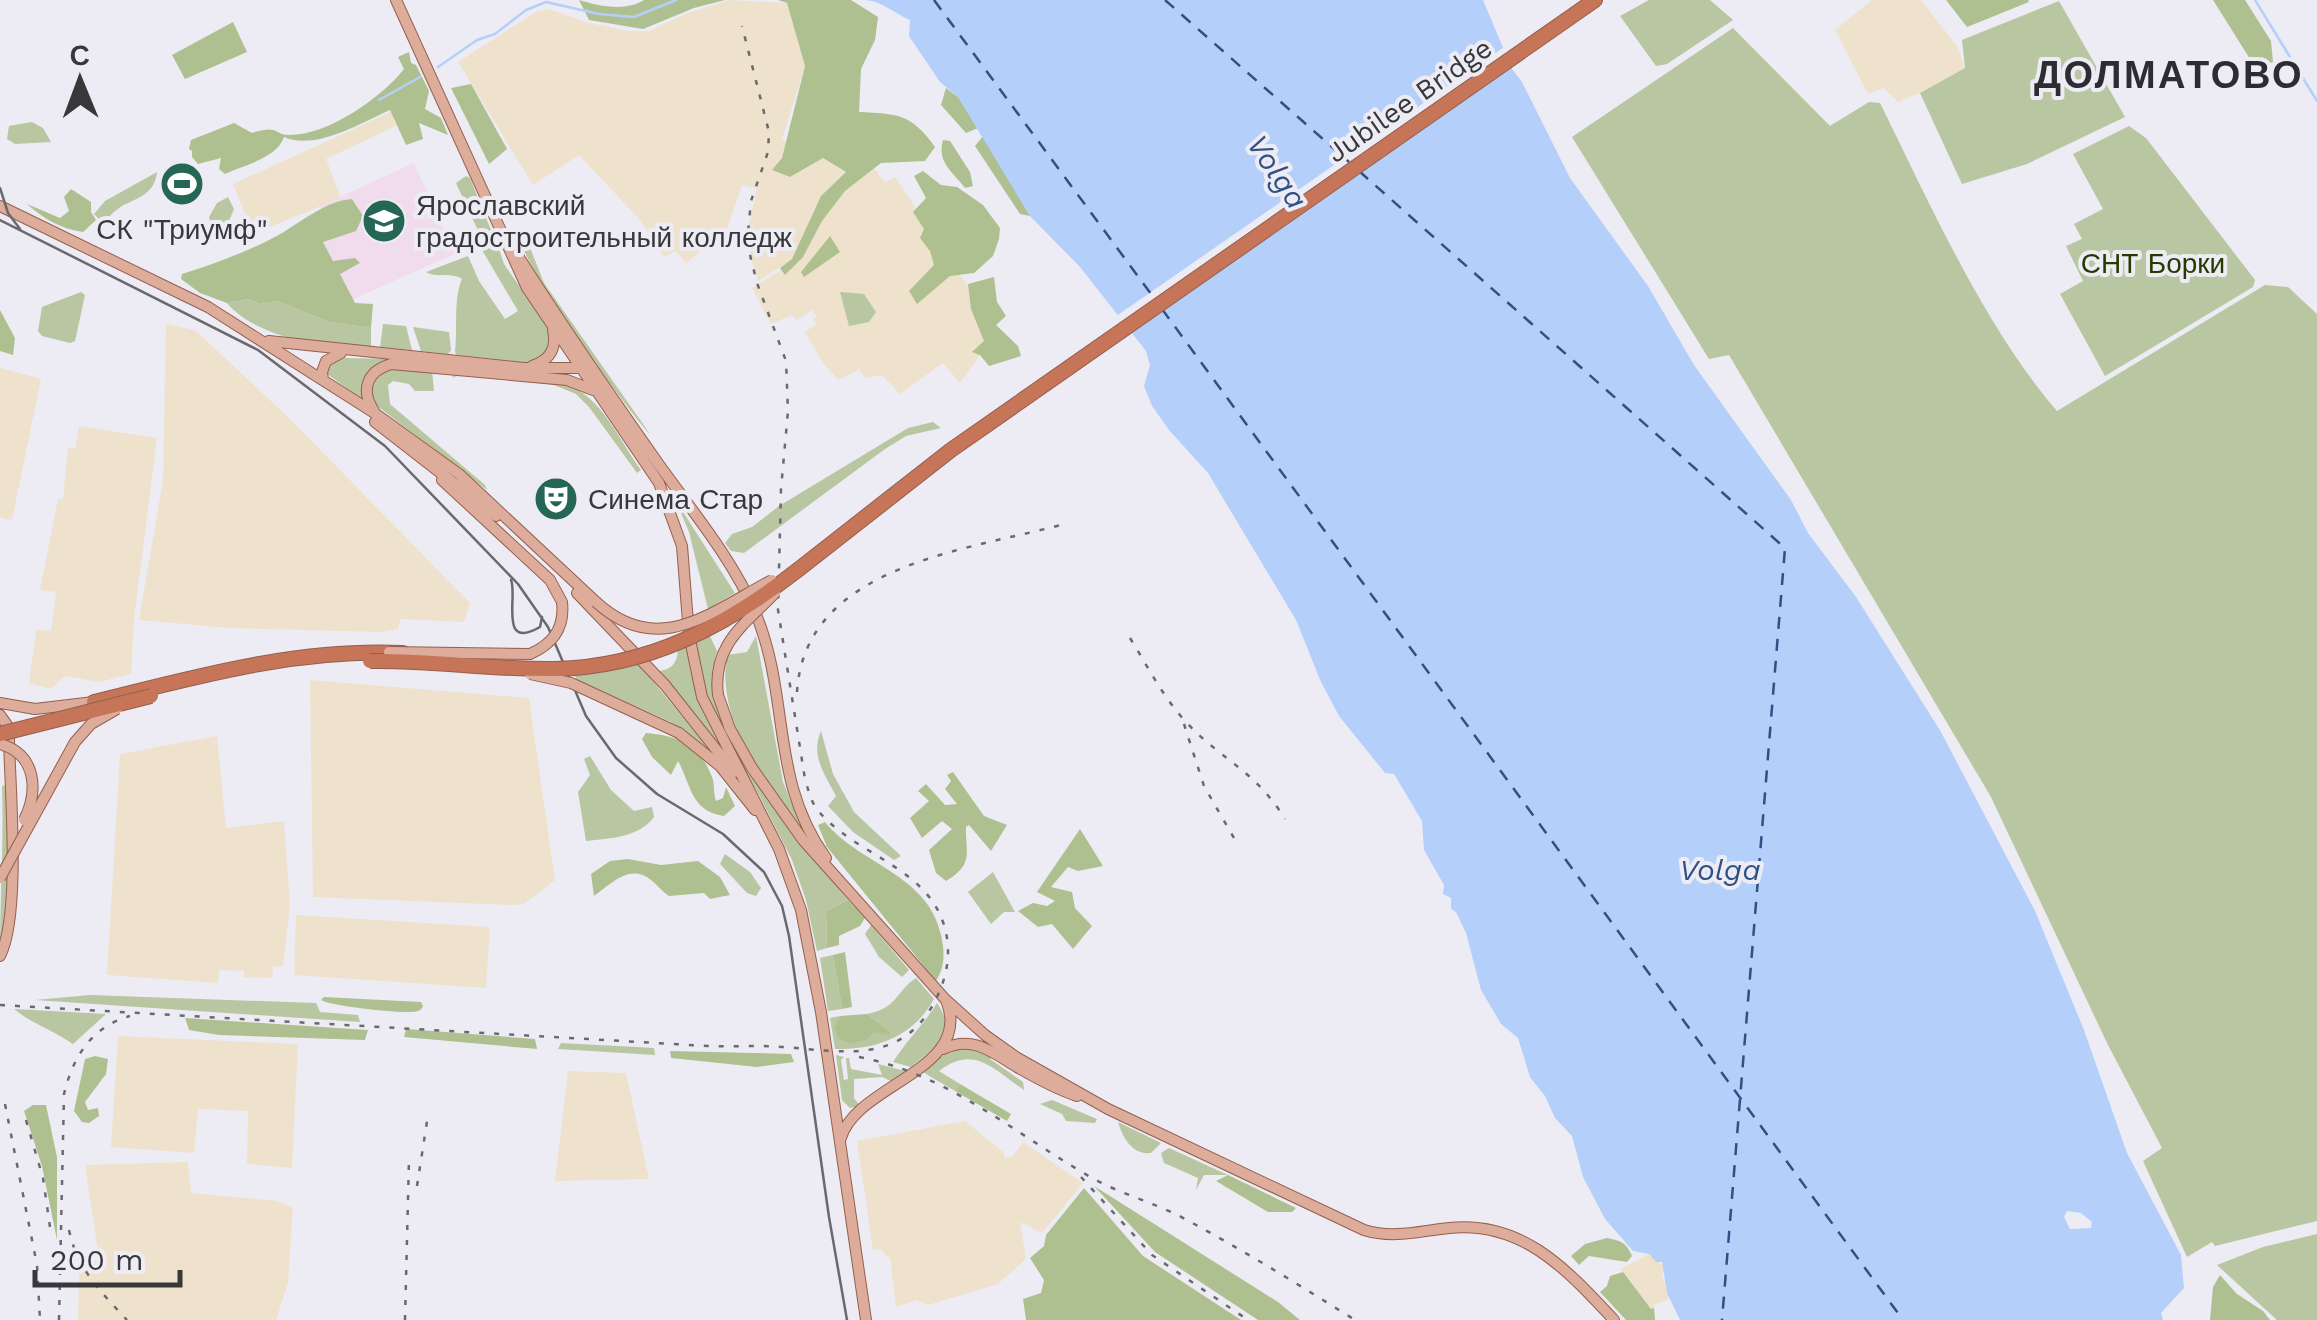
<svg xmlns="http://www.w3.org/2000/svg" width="2317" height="1320" viewBox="0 0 2317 1320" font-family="'Work Sans',sans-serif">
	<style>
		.industrial { fill: #eee2cd }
		.education { fill: #f0dcec }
		.green { fill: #b8c6a1 }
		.forest { fill: #aec090 }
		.water { fill: #b5cffb; fill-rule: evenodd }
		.pier { fill: #edecf4 }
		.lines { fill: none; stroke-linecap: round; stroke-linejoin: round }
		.stream { stroke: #b5cffb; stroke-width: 2.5 }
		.ferry { stroke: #315086; stroke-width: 2.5; stroke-dasharray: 12 10; stroke-linecap: butt }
		.major-casing { stroke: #945f4e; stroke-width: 12 }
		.highway-casing { stroke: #945f4e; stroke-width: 16 }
		.major { stroke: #ddac9b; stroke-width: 10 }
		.highway { stroke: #c67559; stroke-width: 14 }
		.tram { stroke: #6a696e; stroke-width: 2.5 }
		.rail { stroke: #6a696e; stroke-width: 2.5; stroke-dasharray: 5 10; stroke-linecap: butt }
		.major-bridge-casing { stroke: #945f4e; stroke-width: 12; stroke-linecap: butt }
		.highway-bridge-casing { stroke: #945f4e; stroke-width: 16; stroke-linecap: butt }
		.major-bridge { stroke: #ddac9b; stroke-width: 10 }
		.highway-bridge { stroke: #c67559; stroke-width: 14 }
		.labels { text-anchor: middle; stroke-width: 8; stroke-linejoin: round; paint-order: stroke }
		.street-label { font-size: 28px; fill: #38373a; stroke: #edecf4 }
		.poi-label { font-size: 28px; fill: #38373a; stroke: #edecf4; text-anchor: start }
		.park-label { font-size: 28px; fill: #2a3901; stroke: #edecf4 }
		.water-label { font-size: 30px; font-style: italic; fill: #315086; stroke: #edecf4 }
		.district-label { font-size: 38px; font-weight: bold; letter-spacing: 2.5px; fill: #2d2c32; stroke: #edecf4 }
	</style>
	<rect width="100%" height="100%" fill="#edecf4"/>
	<!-- industrial -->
	<path class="industrial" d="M729,0L787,3L805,66L782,140L788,143L775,171L790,177L823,158L843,171L855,173L867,174L874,168L885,183L895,177L977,300L992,339L960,383L943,363L900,394L882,375L865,378L859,369L839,380L824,364L805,332L816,324L813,319L817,316L812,310L797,320L792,315L771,324L752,288L783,269L785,264L758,281L751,258L748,229L757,188L742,185L723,240L707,246L686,263L676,251L664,257L639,219L579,155L533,185L458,62L537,11L549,9L589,23L629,31H649L688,13Z
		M1872,0H1921L1957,46L1965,68L1920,93L1898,102L1884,88L1868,94L1835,30Z
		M391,112L396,126L326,159L341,198L253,234L233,184Z
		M166,324L195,330L288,417L470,603L464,622L400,619L398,629L382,632L230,628L139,620L163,480Z
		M0,368L41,379L12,520L0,517Z
		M79,426L157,438L134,619L131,674L99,682L65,676L51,689L29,683L36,630L51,631L56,592L40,590L58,499H63L68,448L75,449Z
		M310,680L529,698L555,880L524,904L513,905L313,897Z
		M217,736L226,828L284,821L290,905L283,966L273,967L272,978L244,977V971L219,970L218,983L107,975L120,754Z
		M296,915L490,927L486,988L294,975Z
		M118,1036L298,1044L292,1168L247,1164L248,1111L198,1109L194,1153L111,1147Z
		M568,1071L626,1073L649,1179L555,1181Z
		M965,1121L1003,1152L1005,1158L1013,1156L1023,1142L1083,1183L1042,1233L1020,1222L1026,1259L998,1284L928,1305L917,1300L896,1307L890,1257H886L882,1249L873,1250L857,1141Z
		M188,1162L191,1193L277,1201L293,1208L288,1283L276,1320H78L79,1272L99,1258L85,1165Z
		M1649,1254L1665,1268L1662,1274L1669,1299L1655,1304L1652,1310L1620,1269Z"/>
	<!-- education -->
	<path class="education" d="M414,163L455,254L353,299L323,241L333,236L320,206Z"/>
	<!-- green -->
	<path class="green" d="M1649,0H1710L1733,20L1667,64L1656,66L1620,16Z
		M2059,1L2125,117L2027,164L1962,184L1920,93L1965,68L1962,40Z
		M1733,28L1830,126L1869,102L1880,103C1929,202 1985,328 2057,411L2265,285L2288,287L2317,314V1221L2215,1246L2212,1242L2187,1257L2143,1161L2162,1148L2108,1045L1991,797L1729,355L1709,359L1572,137Z
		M32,122L43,128L51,142L15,144L7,139L9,126Z
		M2129,126L2146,138L2255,280L2253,287L2105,376L2060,294L2083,281L2066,246L2082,239L2074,224L2103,209L2073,154Z
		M157,172C154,203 122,197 108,219H99L94,214L105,201Z
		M466,176L470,178L491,230L481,237L456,183Z
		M228,197L234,209L227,226L212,230L209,217L217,203Z
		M521,239L527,240L544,283L650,434C629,413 518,259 521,239Z
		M487,241L497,243L504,264L551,332L549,351L532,363L457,355L455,352C458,327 453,300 462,279C449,271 437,279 426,272L468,256L479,281L505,319L518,311L482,250Z
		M81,292L85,295L75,341L70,343L42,336L38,331L42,307Z
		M840,292L864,294L876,312L869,322L849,326Z
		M249,299L260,304L277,301L329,322L371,328V346C328,352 254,336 227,303Z
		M383,324L406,326L412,350L380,347Z
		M413,327L449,332L451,350L448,354L421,351Z
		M338,359L346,358L396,359C374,366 358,374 364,401L326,373L328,364Z
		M397,368L432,371L434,391H415L409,384L393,381L388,385L390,404L485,485L487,490L376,405C366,385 376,372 397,368Z
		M456,373L565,383C604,399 618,439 641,470L637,473L589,407L576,394L554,385L460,375L452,378Z
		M933,422L941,428L906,436L885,449L744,553L731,551L725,543L732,534L752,527L779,506L908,428Z
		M676,501L735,593L708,609L689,532Z
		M710,636L717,651L712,671L714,698L727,733L781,818L848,900L826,911L827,948L817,951L806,900L792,860L759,795L720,729L705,694L694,644Z
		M756,636L783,782L806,839C769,786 715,724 727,655L747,652Z
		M686,647L696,693L727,758L658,671C671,670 677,664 678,650Z
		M638,663L722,765L671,722L577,680L573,672Z
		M821,731L833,774L854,812L901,856L894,860L853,832L828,806L836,796C825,775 810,755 821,731Z
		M590,756L611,790L634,811L652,807L654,817C638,838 611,838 586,841L578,792L590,775L584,759Z
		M6,785C8,840 14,898 0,951C0,895 4,841 2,786Z
		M725,854L750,872L761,888L756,896L747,893L720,864Z
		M993,872L1015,912H1004L991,924L968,892Z
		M871,925L909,970L902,977L879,957L865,934Z
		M833,955L842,1009L828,1011L820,958Z
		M916,978L934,999C913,1037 876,1050 835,1049L830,1018L840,1016L834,1026L890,1031L867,1014C898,1008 896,991 916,978Z
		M90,995L316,1003L320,1012L358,1015L360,1022L35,1000Z
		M937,1003C958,1032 934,1048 911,1067L893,1062C907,1040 924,1024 937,1003Z
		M14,1009L106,1014L73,1044C53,1030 32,1024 14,1009Z
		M561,1043L654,1048L655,1055L558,1049Z
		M973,1047L992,1055L990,1059L1023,1082L1024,1090C993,1069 974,1044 939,1071L960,1084L955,1091L921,1071L951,1050Z
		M836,1055L844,1057L841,1060L844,1080L848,1079L846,1058H849L851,1069L882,1075L878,1064L905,1071L893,1082L882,1077L854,1079V1098L860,1106L850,1108L842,1100Z
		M1052,1100L1097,1119L1095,1123L1066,1121L1062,1114L1040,1104Z
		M1118,1122L1161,1143L1151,1153C1132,1155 1123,1138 1118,1122Z
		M1169,1148L1228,1175H1204L1196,1190L1198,1178L1164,1163L1161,1153Z
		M2317,1234V1320H2277L2217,1265L2263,1247Z"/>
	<!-- forest -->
	<path class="forest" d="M579,0C599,6 625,12 644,0H725L694,8L643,29L589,20Z
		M778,0H851L878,17L875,40L861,69L859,112C897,114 911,113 935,147L925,161L881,163L845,191L822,221L803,257L785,275L780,268L792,259L821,196L846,172L823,158L790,177L772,170L782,158L805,66L787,3Z
		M1946,0H2028L2029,2L1967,27Z
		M2213,0H2245L2271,41L2273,62L2255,67Z
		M233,22L247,52L185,79L172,55Z
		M409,52L411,63L416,65L429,91L425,109L441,118L448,135L419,123L423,139L406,145L390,110C361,123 315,151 284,137C277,158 244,165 225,174L219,169L221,158L198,164L192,157V151L189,149L191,140L234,123L252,133C279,124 274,135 289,135C328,135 380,99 404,69L398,57Z
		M471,84L507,149L489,164L451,88Z
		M946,88L958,97L978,128L966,133L941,105Z
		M983,136L1030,216L1020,214L975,146Z
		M943,140L950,141L970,172L973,186L965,188C952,171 937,163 943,140Z
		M923,171L941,185L957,187L983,205L1000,228L999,239L993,256L974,273L950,276L917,304L909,291L934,265L930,251L920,238L924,229L913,212L926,198L914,176Z
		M71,189L91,202V212L96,220L83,232C61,229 44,219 27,204L60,218L69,211L64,197Z
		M352,199L363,216L356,231L323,242L333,261L355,258L360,263L340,274L355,303L373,304L371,328L329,322L277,301L260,304L249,299L227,303L200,293L181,279L182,274C211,265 241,254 269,240C295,228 322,201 352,199Z
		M830,236L840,252L804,277L801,272Z
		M994,277L997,302L1006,316L996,325L1018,346L1021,356L989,366L980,355L972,352L984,341L971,309L968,284Z
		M0,310L15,338L13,355L0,351Z
		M646,733C678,736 699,743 712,777C715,784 713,793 716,801L723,798L726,787L735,806L724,816C690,811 691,784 678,761L671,775L652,757L642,739Z
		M953,772L984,816L1007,825L991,851L969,825L966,827C965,852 975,864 946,881L936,873L929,850L952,829L942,821L922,838L910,818L929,801L918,791L926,784L945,805L957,804L945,789L951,781L947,775Z
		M825,822C860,865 928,874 941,935C945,953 945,966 936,981L827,847L818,825Z
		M1080,829L1103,866L1078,871L1068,867L1051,887L1072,892L1075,908L1092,926L1073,949L1052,924L1038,927L1018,911L1033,903L1047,906L1055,901L1037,892Z
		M628,859L661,865L698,861L720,877L730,895L710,899L704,893L669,896C661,891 658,885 651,880C630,863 611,884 594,896L591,874L610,861Z
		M848,900L865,918L860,926L839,936V945L827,948L826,911Z
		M845,952L852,1007L842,1009L833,955Z
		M324,997L421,1002L423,1006C422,1008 420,1011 418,1011C408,1015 330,1006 321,1000Z
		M867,1014L890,1031L889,1035L873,1032L866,1040L850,1043L839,1039L834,1026L840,1016Z
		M185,1018L368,1030L365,1040L219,1035L189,1030Z
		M406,1029L535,1039L537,1049L404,1037Z
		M670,1051L791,1054L794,1062L757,1067L671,1058Z
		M95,1056L108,1059L106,1074L85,1102L88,1110L98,1108L99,1116L89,1123L82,1122L74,1111L85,1059Z
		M960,1084L1011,1114L1007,1121L955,1091Z
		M33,1105H46L57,1157V1240L42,1166L24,1111Z
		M1228,1175L1296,1208L1292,1212H1268L1216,1181Z
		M1094,1186L1278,1302L1300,1320H1258L1155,1252Z
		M1084,1188L1143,1256L1241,1320H1026L1023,1299L1041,1293L1044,1280L1030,1258L1044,1246L1046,1235Z
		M1607,1238C1621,1241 1626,1242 1632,1256L1627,1262L1589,1256L1579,1265L1571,1256L1585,1244Z
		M1623,1272L1651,1309L1654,1308L1655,1320H1626L1600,1292L1607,1286L1610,1276Z
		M2220,1275L2237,1294L2263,1311L2270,1320H2210L2213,1287Z"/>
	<!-- water -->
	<path class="water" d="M866,0H1483L1512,69L1522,82L1570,178L1648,286L1694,365L1791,500L1808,533L1856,597L1941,732L2035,911L2084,1030L2127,1153L2181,1255L2184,1288L2161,1313L2163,1320H1680L1667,1293L1662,1262H1656L1649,1254L1633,1251L1605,1219L1583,1177L1572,1136L1555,1118L1545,1096L1530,1077L1518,1038L1501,1024L1481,990L1466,933L1456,912L1451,909V898L1443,894L1444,885L1424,850L1422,821L1394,774L1385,773L1339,716L1321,682L1296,620L1208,473L1169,430L1152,406L1144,386L1150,365L1146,351L1080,267L1030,216L958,97L940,82L909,36L910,20C895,14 882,1 866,0ZM2067,1211L2081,1213L2092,1222L2091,1228L2070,1229L2064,1217Z"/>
	<!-- pier -->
	<path class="pier" d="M1507,45L1515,63L1129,335L1115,317Z"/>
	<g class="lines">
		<!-- stream -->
		<path class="stream" d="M2255,0L2317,101
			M438,67L477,40L495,34L526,10L546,2L599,14L634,17L676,0
			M379,100L420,77"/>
		<!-- ferry -->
		<path class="ferry" d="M934,0L1154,298
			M1165,0L1349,162
			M1359,171L1785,548L1722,1320
			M1162,309L1903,1320"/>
		<defs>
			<path id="major" d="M396,0L527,288L659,483L682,546L689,635L702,697L779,849L801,910L821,1012L866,1320
				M0,206L208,307L376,414L459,474L596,602
				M515,251C561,324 610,395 660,466C693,512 733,560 755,612C791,697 769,779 826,858
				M269,341L524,368H585
				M532,366C550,360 557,349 553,330
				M323,380L322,372L326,361L341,353
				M374,411C360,390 367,371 391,364L567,380L593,390
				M375,422L496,516
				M442,480L550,580L562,602
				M577,593L665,685L734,772
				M718,695L730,729L752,768L803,840L945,999L985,1035L1016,1057L1108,1109L1364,1230C1393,1239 1420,1231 1449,1228C1523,1220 1568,1271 1614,1320
				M0,703L35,709L94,702
				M0,715L7,725L9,739C10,790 21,915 0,956
				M679,733L720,766L755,810
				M943,1049C973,1035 992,1052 1017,1067C1036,1078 1056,1089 1077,1096
				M841,1138C856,1084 975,1070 946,1000"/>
			<path id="highway" d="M799,569L951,450L1595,0
				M94,702C195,677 297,648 403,653"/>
		</defs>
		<!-- major casing -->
		<use href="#major" class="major-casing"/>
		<!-- highway casing -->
		<use href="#highway" class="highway-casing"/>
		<!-- major -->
		<use href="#major" class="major"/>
		<!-- highway -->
		<use href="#highway" class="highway"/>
		<!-- tram -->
		<path class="tram" d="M0,188L8,213L20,229
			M0,220L258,350L385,446L518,584L548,627L586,716L616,758L657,794L723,834L764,872L782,906L789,936L829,1217L847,1320
			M511,580C518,596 498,651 540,627L542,617"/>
		<!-- rail -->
		<path class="rail" d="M1130,638C1148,667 1163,697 1186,722C1221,760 1255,770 1285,819
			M797,692C805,563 972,550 1068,523
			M1184,724L1204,786L1234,838
			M0,1005L708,1046C733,1047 759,1045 784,1047C847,1052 904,1065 937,997C946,978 950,959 947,938C936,869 861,859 820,813C811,803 809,792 805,779L778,610L781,489L788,411L786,361L757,283L747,243L751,201L768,152L769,132L742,26
			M859,1057C949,1074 1016,1135 1094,1179C1123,1195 1156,1203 1185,1219C1243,1250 1299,1285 1355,1320
			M5,1104L37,1265L40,1320
			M26,1120L43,1178L50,1227
			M1081,1177L1152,1255L1248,1320
			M417,1186L428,1115
			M69,1230C77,1269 101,1292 127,1320
			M59,1320L64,1094C73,1057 91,1027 130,1016
			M405,1320L409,1159"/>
		<defs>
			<path id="major-bridge" d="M596,602C658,659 711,612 772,580
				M389,652L530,654C553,644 565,628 562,602
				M530,674L571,683L679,733
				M718,695C712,645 744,625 775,593
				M0,744C36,754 39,790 24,820
				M0,878L75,742L91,724L117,709"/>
			<path id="highway-bridge" d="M370,661C432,660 493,670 555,669C649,667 726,626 799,569
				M0,734L151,696"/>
		</defs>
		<!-- major-bridge casing -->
		<use href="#major-bridge" class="major-bridge-casing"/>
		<!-- highway-bridge casing -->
		<use href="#highway-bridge" class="highway-bridge-casing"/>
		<!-- major-bridge -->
		<use href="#major-bridge" class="major-bridge"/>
		<!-- highway-bridge -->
		<use href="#highway-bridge" class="highway-bridge"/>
	</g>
	<!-- icons -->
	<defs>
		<symbol id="stadium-disc" viewBox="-11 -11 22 22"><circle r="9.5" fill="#256654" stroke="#edecf4"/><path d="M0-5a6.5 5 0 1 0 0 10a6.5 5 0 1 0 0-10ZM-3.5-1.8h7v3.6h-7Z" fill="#fff"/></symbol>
		<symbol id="university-disc" viewBox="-11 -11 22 22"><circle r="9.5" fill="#256654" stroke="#edecf4"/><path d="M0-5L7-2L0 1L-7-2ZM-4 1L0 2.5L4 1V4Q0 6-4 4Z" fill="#fff"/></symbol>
		<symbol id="theatre-disc" viewBox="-11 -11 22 22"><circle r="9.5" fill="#256654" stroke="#edecf4"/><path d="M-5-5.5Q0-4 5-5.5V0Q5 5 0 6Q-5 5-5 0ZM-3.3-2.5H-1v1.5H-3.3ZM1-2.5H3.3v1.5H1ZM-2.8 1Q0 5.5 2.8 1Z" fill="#fff"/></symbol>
	</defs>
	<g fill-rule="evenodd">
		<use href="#stadium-disc" x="157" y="159" width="50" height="50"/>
		<use href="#university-disc" x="359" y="196" width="50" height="50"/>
		<use href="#theatre-disc" x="531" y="474" width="50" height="50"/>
	</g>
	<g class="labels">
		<!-- street labels -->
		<g class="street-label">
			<text transform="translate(1409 100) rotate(-35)" y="10">Jubilee Bridge</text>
		</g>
		<!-- poi labels -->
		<g class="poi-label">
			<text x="416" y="215">Ярославский<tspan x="416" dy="32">градостроительный колледж</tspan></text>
			<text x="182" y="239" text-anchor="middle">СК "Триумф"</text>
			<text x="588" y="509">Синема Стар</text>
		</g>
		<!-- park labels -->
		<g class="park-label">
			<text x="2153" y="273">СНТ Борки</text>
		</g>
		<!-- water labels -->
		<g class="water-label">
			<text transform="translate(1277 172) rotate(56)" y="10">Volga</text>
			<text x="1720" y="880">Volga</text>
		</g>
		<!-- district labels -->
		<g class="district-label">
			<text x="2169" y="88">ДОЛМАТОВО</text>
		</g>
	</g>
	<!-- north arrow -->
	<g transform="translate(80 80) rotate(359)" stroke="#edecf4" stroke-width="8" paint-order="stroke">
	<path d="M0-8L18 38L0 25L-18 38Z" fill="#38373a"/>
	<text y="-15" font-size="28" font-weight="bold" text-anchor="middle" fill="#38373a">С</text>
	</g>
	<!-- scale -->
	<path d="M35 1270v15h145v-15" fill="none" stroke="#38373a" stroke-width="5"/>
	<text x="50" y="1270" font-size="30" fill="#38373a" stroke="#edecf4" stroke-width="8" paint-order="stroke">200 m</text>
</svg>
